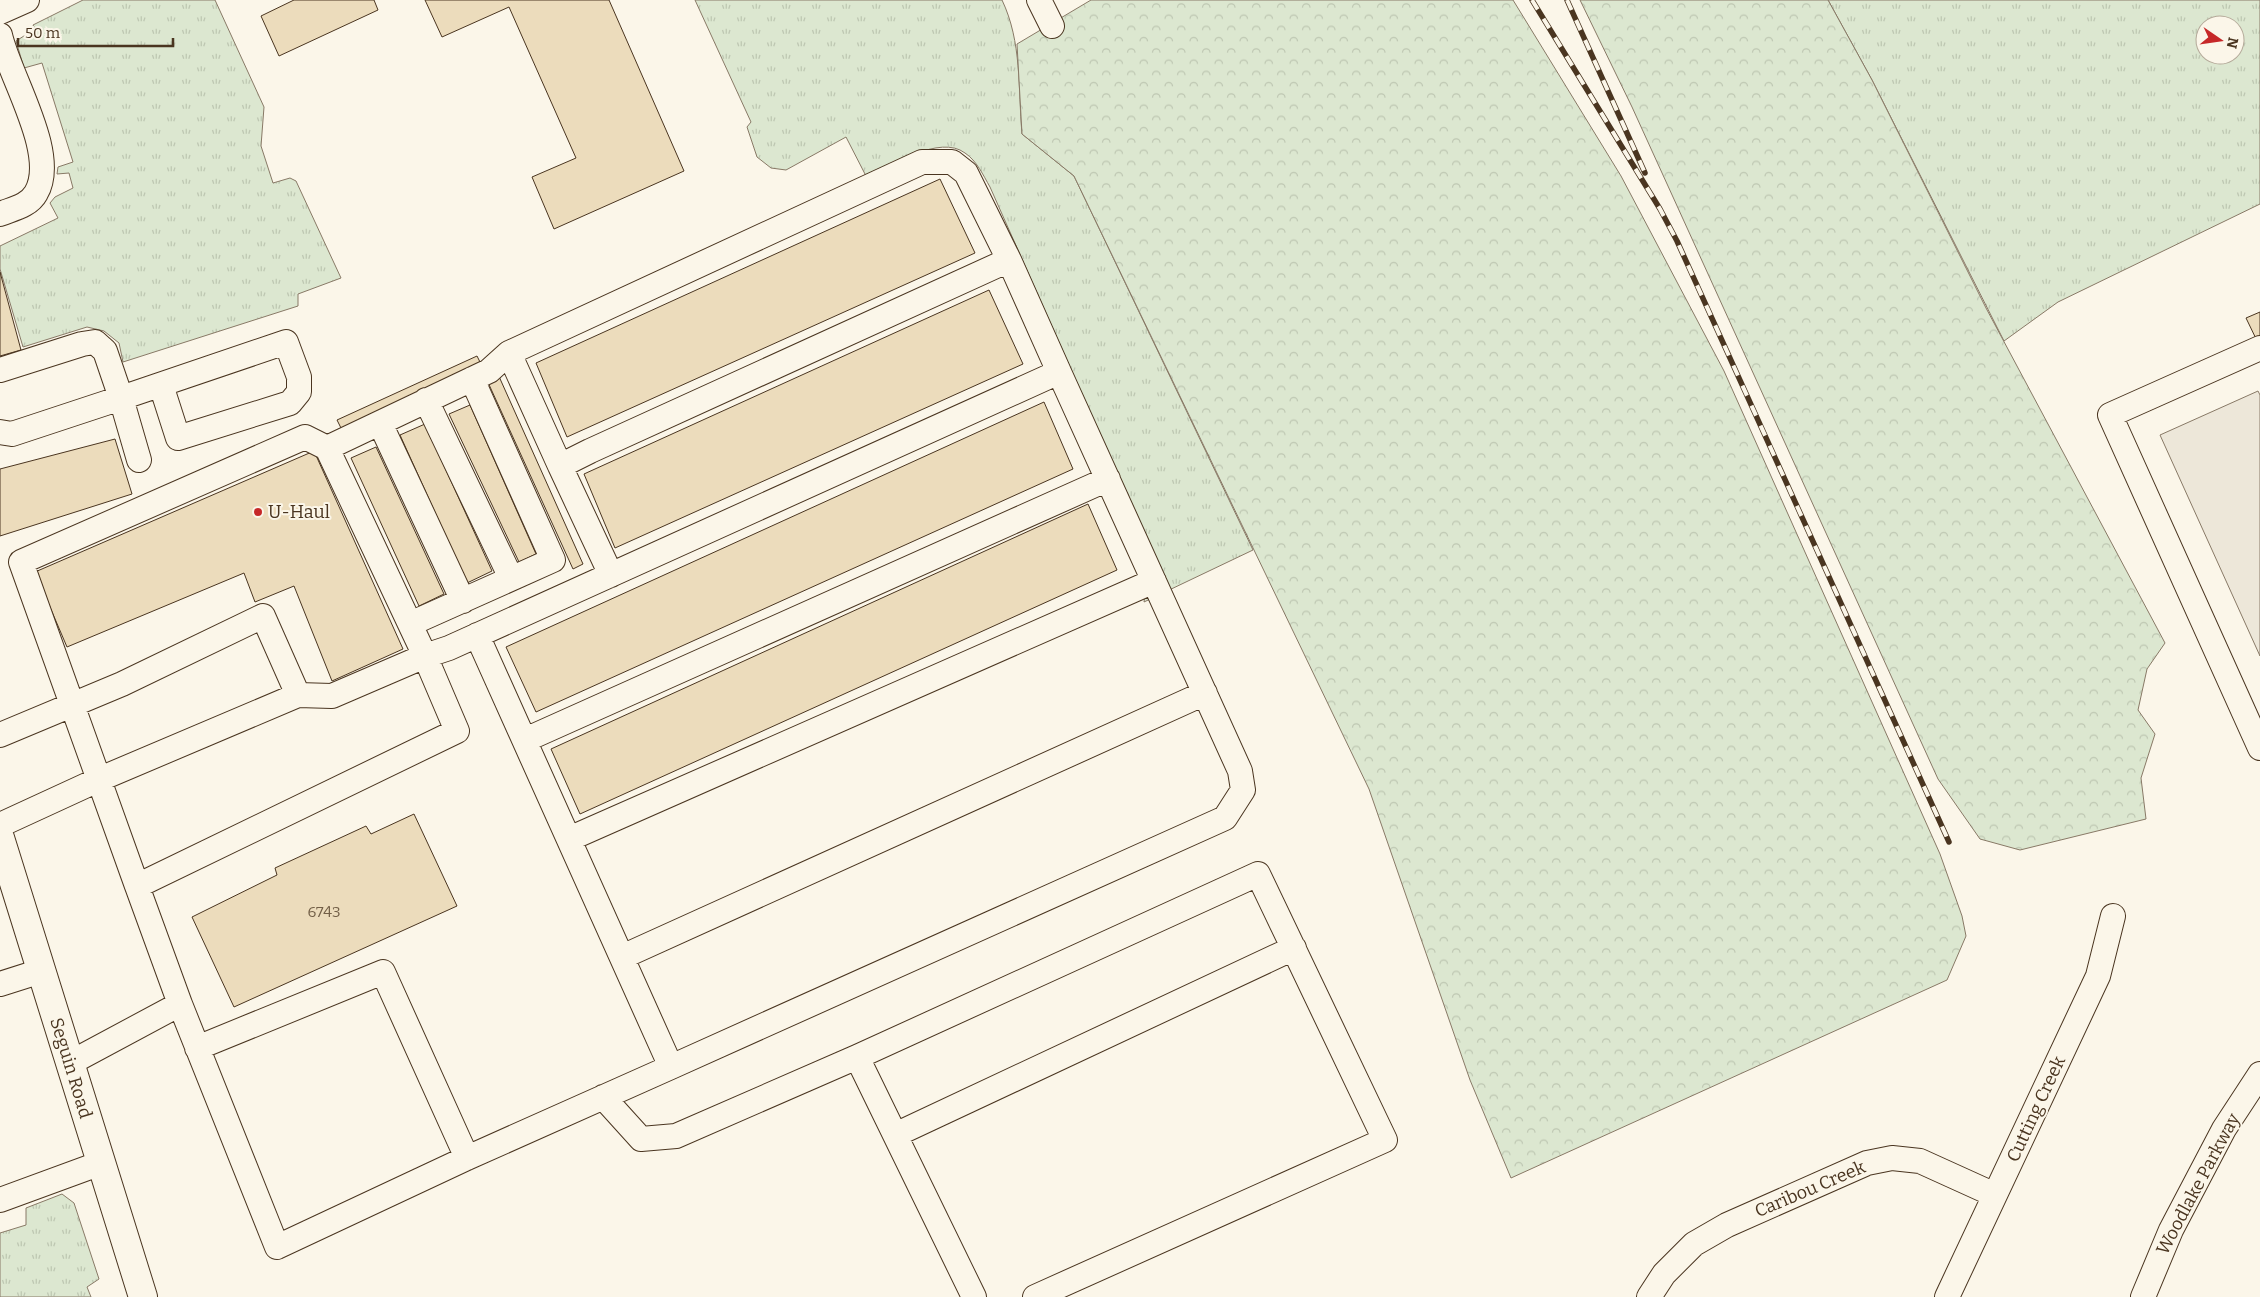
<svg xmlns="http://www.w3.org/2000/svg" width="2260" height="1297" viewBox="0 0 2260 1297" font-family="Bitter,serif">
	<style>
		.grass { fill: url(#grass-tufts); stroke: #887966; fill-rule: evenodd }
		.forest { fill: url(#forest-crowns); stroke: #887966 }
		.parking { fill: #ede7d9; stroke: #887966 }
		.building { fill: #ecdcbc; stroke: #4a3520 }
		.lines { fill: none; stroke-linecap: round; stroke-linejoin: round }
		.minor-casing { stroke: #4a3520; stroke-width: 26 }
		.major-casing { stroke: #4a3520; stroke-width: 30 }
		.minor { stroke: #fbf6e9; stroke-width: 24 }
		.major { stroke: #fbf6e9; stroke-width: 28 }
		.rail-casing { stroke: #4a3520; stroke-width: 5.5 }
		.rail { stroke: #fbf6e9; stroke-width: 4; stroke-dasharray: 11; stroke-linecap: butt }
		.poi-dot { fill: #c62828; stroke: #fbf6e9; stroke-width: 2 }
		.labels { text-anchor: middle; stroke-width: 4; stroke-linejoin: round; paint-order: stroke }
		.number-label { font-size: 15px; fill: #725f47 }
		.poi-label { font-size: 18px; fill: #4a3520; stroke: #fbf6e9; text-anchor: start }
		.street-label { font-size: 18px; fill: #4a3520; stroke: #fbf6e9 }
	</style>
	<defs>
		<pattern id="grass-tufts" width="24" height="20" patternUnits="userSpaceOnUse" patternTransform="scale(1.25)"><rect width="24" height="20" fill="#dce7d0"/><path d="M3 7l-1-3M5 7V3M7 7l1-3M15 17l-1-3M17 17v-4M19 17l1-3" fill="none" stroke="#bec7b2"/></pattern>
		<pattern id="forest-crowns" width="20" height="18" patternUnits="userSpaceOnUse" patternTransform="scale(1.25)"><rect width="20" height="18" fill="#dce7d0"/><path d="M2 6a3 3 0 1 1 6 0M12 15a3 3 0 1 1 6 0" fill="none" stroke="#bec7b2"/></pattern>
	</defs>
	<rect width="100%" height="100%" fill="#fbf6e9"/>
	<!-- grass -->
	<path class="grass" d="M83,0H215L264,107L261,146L273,183L290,178L296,181L341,278L298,294V306L123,362L119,343L104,331L87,327L23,347L0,269V246L58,218L50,203L55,197L73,188L69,173L57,174L58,167L73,162L42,63L24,68L16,41L35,29L33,25Z
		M695,0H1002C1022,42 1018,88 1022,134L1074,176L1253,550L1144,602L1145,594L1069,365L990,187C983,175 977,161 965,153C940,134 891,166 866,176L846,137L786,170L771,168L757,157L747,127L751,122Z
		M1828,0H2260V204L2058,302L2004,341L1872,80ZM2205,25H2235V55H2205Z
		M62,1194L74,1203L99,1279L87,1287L91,1297H0V1233L26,1225V1208Z"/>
	<!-- forest -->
	<path class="forest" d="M1091,0H1513L1621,176L1724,371L1940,854L1962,916L1966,936L1947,980L1511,1178L1470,1080L1369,789L1074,176L1022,134L1017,44Z
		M1580,0H1828L1872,80L1986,308L2165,643L2147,669L2138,710L2155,734L2141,778L2146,819L2020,850L1980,839L1938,779L1632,107Z"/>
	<!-- parking -->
	<path class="parking" d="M2258,391L2260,395V656L2160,435Z"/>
	<!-- building -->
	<path class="building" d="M294,0H374L378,10L279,56L261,16Z
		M425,0H609L684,171L554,229L532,177L576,158L509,7L442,37Z
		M940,179L975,253L567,437L536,363Z
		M0,272L21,350L0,356Z
		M989,290L1023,364L615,548L584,474Z
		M2260,312V347L2246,318Z
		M477,356L482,366L342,430L337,420Z
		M497,372L583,564L573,569L486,378Z
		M1044,402L1073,469L536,712L506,647Z
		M470,405L536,554L519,562L449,414Z
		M425,424L492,571L467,583L400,435Z
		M115,439L132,494L0,536V469Z
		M376,447L444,594L419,606L351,458Z
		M314,451L403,649L332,681L294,586L255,602L244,573L67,647L35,572Z
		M1088,504L1117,570L580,814L551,749Z
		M414,814L457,906L234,1007L192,917L277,875L275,868L366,826L371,834Z"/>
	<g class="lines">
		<defs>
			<path id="minor" d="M1039,0L1052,26
				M0,12L27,0
				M0,35C9,76 59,154 36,193C29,206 12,209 0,214
				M2260,348L2110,415L2260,748
				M0,370L82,344L95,342L105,351L121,398L286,342L299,377V392L290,403L178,438L161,385
				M426,400L511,578
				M380,423L463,601
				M0,432L12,434L121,398L139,460
				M327,448L489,371L509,353
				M560,466L509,353L922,162H952L966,173L1009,260
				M410,624L553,560L472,379
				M477,635L671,1067L1225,818L1243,790L1240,771L1059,372
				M0,735L122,684L263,616L298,695L332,696L425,656L327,448L305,437L21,562C60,670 99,778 137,886
				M525,740L1108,479
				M0,825L100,779L298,695
				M569,839L1154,581
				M622,957L1205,693
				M0,984L41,971
				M180,1004L277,1247L467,1158L671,1067
				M197,1048L383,972L467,1158
				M857,1057L974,1297
				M70,1063L180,1004L137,886L457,731L425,656L449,648L1059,372L1009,260L590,451L560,466L611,575
				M603,1097L641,1139L676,1136L857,1057L1258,874L1385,1140L1035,1297
				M895,1135L1294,948
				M0,1200L101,1163
				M1649,1297L1664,1274L1694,1244L1727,1225L1867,1163L1892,1158L1920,1161L1995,1195
				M1947,1297L2098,976L2113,916
				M2143,1297L2171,1230L2224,1129L2260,1074"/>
			<path id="major" d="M0,838L143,1297"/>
		</defs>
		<!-- minor casing -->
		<use href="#minor" class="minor-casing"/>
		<!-- major casing -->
		<use href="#major" class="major-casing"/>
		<!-- minor -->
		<use href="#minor" class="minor"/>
		<!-- major -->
		<use href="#major" class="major"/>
		<defs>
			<path id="rail" d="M1532,0L1660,209L1677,241L1949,842
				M1567,0L1645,173"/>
		</defs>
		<!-- rail casing -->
		<use href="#rail" class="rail-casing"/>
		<!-- rail -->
		<use href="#rail" class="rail"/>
	</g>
	<!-- markers -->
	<circle class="poi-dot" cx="258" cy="512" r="5"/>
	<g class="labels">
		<!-- number labels -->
		<g class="number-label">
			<text x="324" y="917">6743</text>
		</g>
		<!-- poi labels -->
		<g class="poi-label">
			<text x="268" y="518">U-Haul</text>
		</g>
		<!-- street labels -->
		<g class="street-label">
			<text transform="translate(71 1068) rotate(73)" y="6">Seguin Road</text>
			<text transform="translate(2036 1109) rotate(-65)" y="6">Cutting Creek</text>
			<text transform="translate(2198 1184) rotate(-62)" y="6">Woodlake Parkway</text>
			<text transform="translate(1810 1189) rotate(-23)" y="6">Caribou Creek</text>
		</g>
	</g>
	<!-- north arrow -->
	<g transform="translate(2220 40) rotate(103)"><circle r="24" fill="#fbf6e9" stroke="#b4a999"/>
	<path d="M0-4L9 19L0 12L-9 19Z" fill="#c62828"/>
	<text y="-8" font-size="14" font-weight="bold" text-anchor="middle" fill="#4a3520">N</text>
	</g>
	<!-- scale -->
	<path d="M18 38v8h155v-8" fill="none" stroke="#4a3520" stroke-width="2.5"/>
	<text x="25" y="38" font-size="15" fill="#4a3520" stroke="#fbf6e9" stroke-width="4" paint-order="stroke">50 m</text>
</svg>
